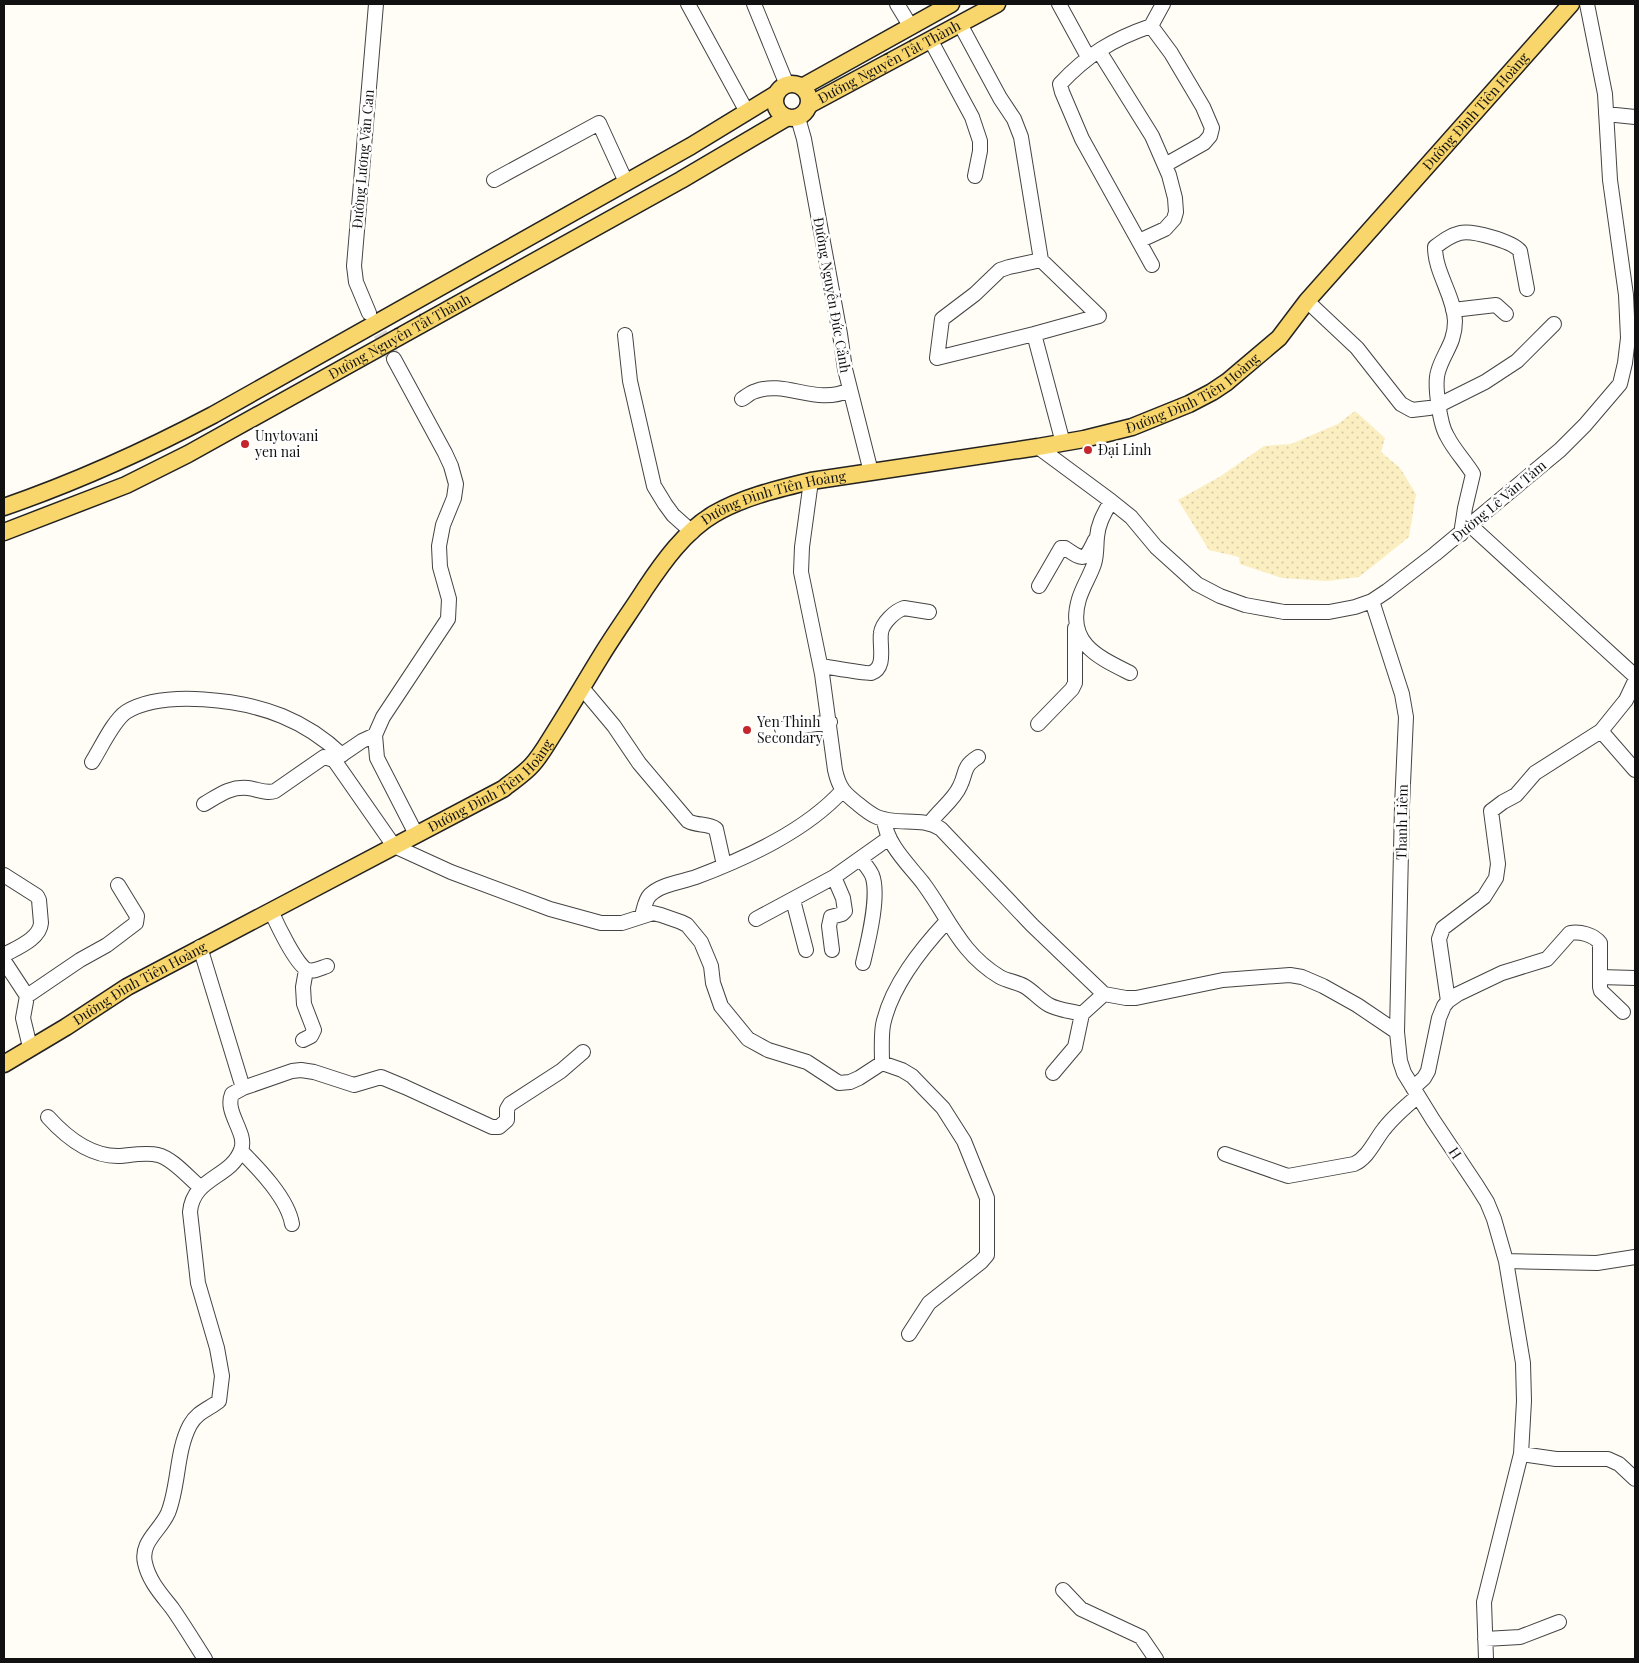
<svg xmlns="http://www.w3.org/2000/svg" width="1639" height="1663" viewBox="0 0 1639 1663" font-family="'Playfair Display',serif">
	<style>
		.sand { fill: url(#sand-dots) }
		.lines { fill: none; stroke-linecap: round; stroke-linejoin: round }
		.minor-tunnel { stroke: #dbdad3; stroke-width: 14; stroke-dasharray: 14 7; stroke-linecap: butt }
		.minor-casing { stroke: #444; stroke-width: 16 }
		.major-casing { stroke: #222; stroke-width: 19 }
		.minor { stroke: #fff; stroke-width: 14 }
		.major { stroke: #f9d66b; stroke-width: 16 }
		.poi-dot { fill: #c4262e; stroke: #fff; stroke-width: 2 }
		.labels { text-anchor: middle; stroke-width: 5; stroke-linejoin: round; paint-order: stroke }
		.street-label { font-size: 14px; fill: #111; stroke: #fff }
		.poi-label { font-size: 14px; fill: #111; stroke: #fff; text-anchor: start }
	</style>
	<defs>
		<pattern id="sand-dots" width="8" height="8" patternUnits="userSpaceOnUse" patternTransform="scale(1.25)"><rect width="8" height="8" fill="#fbeec1"/><path d="M2 2h.1M6 6h.1" fill="none" stroke="#d6cba5" stroke-width="1.8" stroke-linecap="round"/></pattern>
	</defs>
	<rect width="100%" height="100%" fill="#fffdf5"/>
	<!-- sand -->
	<path class="sand" d="M1355,411L1385,438L1381,452L1400,468L1416,494L1409,537L1359,577L1327,581L1282,578L1240,564L1239,557L1209,550L1178,500L1221,476L1264,446L1291,444L1338,424Z"/>
	<g class="lines">
		<!-- minor-tunnel -->
		<path class="minor-tunnel" d="M370,315L394,359"/>
		<defs>
			<path id="minor" d="M688,4L747,112
				M754,4L787,85
				M897,4L911,27
				M1059,4L1088,57
				M960,24L1000,98L1014,119L1021,137L1041,260L1099,316L1034,334L937,358L942,319L975,294L1000,270L1009,267L1041,260
				M1151,26L1171,53L1203,107L1212,128L1210,136L1204,143L1165,165
				M931,41L972,117L980,141V151L975,176
				M1099,51L1152,136L1169,175L1175,198L1176,212L1174,219L1165,229L1139,241
				M1606,114L1635,117
				M798,118L804,139L840,334L845,369L871,472
				M494,180L599,123L626,182
				M1152,265L1082,139L1062,92L1060,84C1087,55 1113,39 1151,26L1163,4
				M1307,301L1357,348L1401,404L1412,410L1429,408L1439,405L1485,382L1517,361L1554,324
				M1453,310L1496,305L1506,314
				M369,313L356,282L354,266L376,4
				M1034,334L1063,443
				M625,335L630,381L654,486L665,504L673,515L692,532
				M394,359L445,453L451,466L456,484L454,498L443,525L439,546L440,567L449,599L448,619L383,717L375,735L377,758L416,834
				M742,399C747,396 751,392 756,391C786,380 817,406 849,390
				M1038,447L1111,501L1131,517L1156,547L1197,584L1220,596L1245,605L1284,612H1329L1355,607L1372,601L1387,591L1435,554L1560,450L1585,425L1620,384L1625,363L1628,338L1626,295L1610,180L1605,94L1587,4
				M811,481L802,547L801,572L822,674L835,770C839,788 844,793 858,804C864,809 870,814 877,817C898,826 922,816 941,829L1032,925L1104,994L1126,998H1136L1223,980L1290,975L1302,977L1323,986L1357,1005L1397,1032
				M1111,501C1105,512 1098,523 1097,537C1096,546 1097,555 1094,564C1090,576 1083,586 1079,599C1066,643 1098,657 1130,673
				M1471,526L1635,676
				M1461,534L1465,508L1473,474C1465,461 1454,450 1447,436C1440,425 1434,384 1438,372C1443,353 1455,344 1455,321C1454,295 1435,273 1435,247C1443,241 1451,235 1460,233C1472,230 1512,241 1520,251L1527,289
				M1039,586L1061,548H1065C1084,561 1085,561 1095,540
				M1372,601L1402,694L1406,717L1402,806L1397,1032L1400,1061L1404,1073L1433,1120L1477,1186L1487,1202L1494,1219L1506,1261L1523,1363L1524,1401L1521,1454L1484,1602L1486,1659
				M821,666C829,667 867,674 871,673C887,668 879,645 881,633C882,623 895,611 904,608L929,612
				M583,689L614,726L639,763L688,821C697,826 708,823 716,829L724,865
				M1038,724L1072,689L1075,683V628
				M782,729L830,722
				M1601,731L1635,770
				M334,760L394,846L451,872L550,909L601,923H622L653,913L661,915L681,922L687,925L701,942L711,966L713,983L721,1006L748,1039L768,1050L807,1062L839,1083L850,1082L859,1078L882,1063L902,1070L912,1076L943,1108L964,1141L987,1198V1255L981,1262L929,1303L909,1334
				M92,762C101,748 113,721 126,712C164,689 243,700 282,716C304,725 325,739 342,755
				M204,804C218,796 230,786 248,788C257,789 266,794 275,791L324,757L334,760L362,741L375,735
				M884,819C886,844 909,865 923,883C949,918 960,953 1000,977C1007,981 1017,982 1024,986C1033,991 1040,1000 1049,1005C1058,1010 1071,1011 1082,1014
				M930,823C939,810 954,800 960,786C967,772 962,767 978,757
				M860,859C865,864 869,869 872,875C880,895 868,942 863,963
				M4,875L37,896L39,900L41,923C40,939 16,948 4,955
				M793,900L806,950
				M271,911C276,922 298,969 308,970C314,972 321,968 327,966
				M642,916C644,909 645,900 650,895C661,884 682,882 696,877C746,858 806,831 843,790
				M756,919L834,877L889,838
				M200,947L243,1088
				M832,950L829,926L831,917L842,914L845,911L843,898L834,877
				M4,961L27,996L23,1018L30,1047
				M1600,977L1635,978
				M27,996L80,960L107,945L136,923L137,916L118,885
				M1448,1001L1439,939L1443,928L1484,897L1496,878L1498,864L1491,811L1503,802L1516,795L1535,773L1601,731L1626,700L1635,681
				M303,1040L311,1036L314,1030L304,1004L303,987L306,970
				M882,1063C882,1051 881,1037 883,1025C891,986 921,949 947,921
				M1053,1073L1075,1047L1082,1014L1104,994
				M1413,1088L1424,1078L1428,1071L1439,1018L1444,1006L1448,1001L1458,994L1502,973L1547,959L1570,933C1580,931 1594,935 1600,943V987L1601,991L1623,1012
				M48,1117C66,1137 90,1157 120,1156C131,1155 147,1152 158,1155C172,1158 189,1178 200,1187
				M241,1151C259,1169 288,1199 292,1224
				M1225,1154L1288,1176L1354,1164C1368,1158 1375,1140 1384,1129C1394,1116 1406,1106 1418,1096
				M1506,1261L1597,1263L1635,1257
				M1521,1454L1556,1459H1608L1619,1464L1635,1479
				M1063,1590L1081,1609L1141,1637L1156,1659
				M1485,1639L1520,1637L1559,1622
				M205,1659C194,1642 184,1625 172,1608C161,1594 149,1581 145,1563C140,1542 160,1531 168,1513C179,1486 176,1451 190,1425C197,1412 209,1409 219,1401L222,1376L217,1348L198,1283L190,1212C193,1177 231,1178 241,1150C248,1133 224,1113 232,1094L243,1088L292,1071L301,1070L314,1072L354,1085L381,1077L405,1087L492,1127H499L507,1120V1109L510,1104L561,1071L583,1052"/>
			<g id="major">
				<circle cx="792" cy="101" r="17"/>
				<path d="M802,87L951,4"/>
				<path id="s1" d="M809,105L997,4"/>
				<path d="M4,507C76,482 145,451 213,415L691,146L776,94"/>
				<path id="s2" d="M4,532L126,485L188,454L681,180L786,118"/>
				<path id="s3" d="M4,1064L66,1027L127,987L503,789C513,781 524,774 532,765C541,755 547,744 554,733C570,708 585,682 601,656C615,633 631,611 645,589C663,562 685,531 714,514C743,497 778,489 811,481L1038,447L1084,439L1132,427L1189,404L1212,392L1227,382L1279,338L1307,301L1571,4"/>
			</g>
		</defs>
		<!-- minor casing -->
		<use href="#minor" class="minor-casing"/>
		<!-- major casing -->
		<use href="#major" class="major-casing"/>
		<!-- minor -->
		<use href="#minor" class="minor"/>
		<!-- major -->
		<use href="#major" class="major"/>
	</g>
	<!-- markers -->
	<g class="poi-dot">
		<circle cx="245" cy="444" r="5"/>
		<circle cx="1088" cy="450" r="5"/>
		<circle cx="747" cy="730" r="5"/>
	</g>
	<g class="labels">
		<!-- street labels -->
		<g class="street-label">
			<text dy="5" stroke="none"><textPath href="#s1" startOffset="91">Đường Nguyễn Tất Thành</textPath></text>
			<text dy="5" stroke="none"><textPath href="#s3" startOffset="1822">Đường Đinh Tiên Hoàng</textPath></text>
			<text transform="translate(363 159) rotate(-85)" y="5">Đường Lương Văn Can</text>
			<text transform="translate(832 295) rotate(80)" y="5">Đường Nguyễn Đức Cảnh</text>
			<text dy="5" stroke="none"><textPath href="#s2" startOffset="442">Đường Nguyễn Tất Thành</textPath></text>
			<text dy="5" stroke="none"><textPath href="#s3" startOffset="1418">Đường Đinh Tiên Hoàng</textPath></text>
			<text dy="5" stroke="none"><textPath href="#s3" startOffset="982">Đường Đinh Tiên Hoàng</textPath></text>
			<text transform="translate(1499 501) rotate(-40)" y="5">Đường Lê Văn Tám</text>
			<text dy="5" stroke="none"><textPath href="#s3" startOffset="562">Đường Đinh Tiên Hoàng</textPath></text>
			<text transform="translate(1402 822) rotate(-89)" y="5">Thanh Liêm</text>
			<text dy="5" stroke="none"><textPath href="#s3" startOffset="158">Đường Đinh Tiên Hoàng</textPath></text>
			<text transform="translate(1455 1153) rotate(56)" y="5">H</text>
		</g>
		<!-- poi labels -->
		<g class="poi-label">
			<text x="255" y="441">Unytovani<tspan x="255" dy="16">yen nai</tspan></text>
			<text x="1098" y="455">Đại Linh</text>
			<text x="757" y="727">Yen Thinh<tspan x="757" dy="16">Secondary</tspan></text>
		</g>
	</g>
	<!-- border -->
	<rect width="1639" height="1663" fill="none" stroke="#111111" stroke-width="10"/>
</svg>
